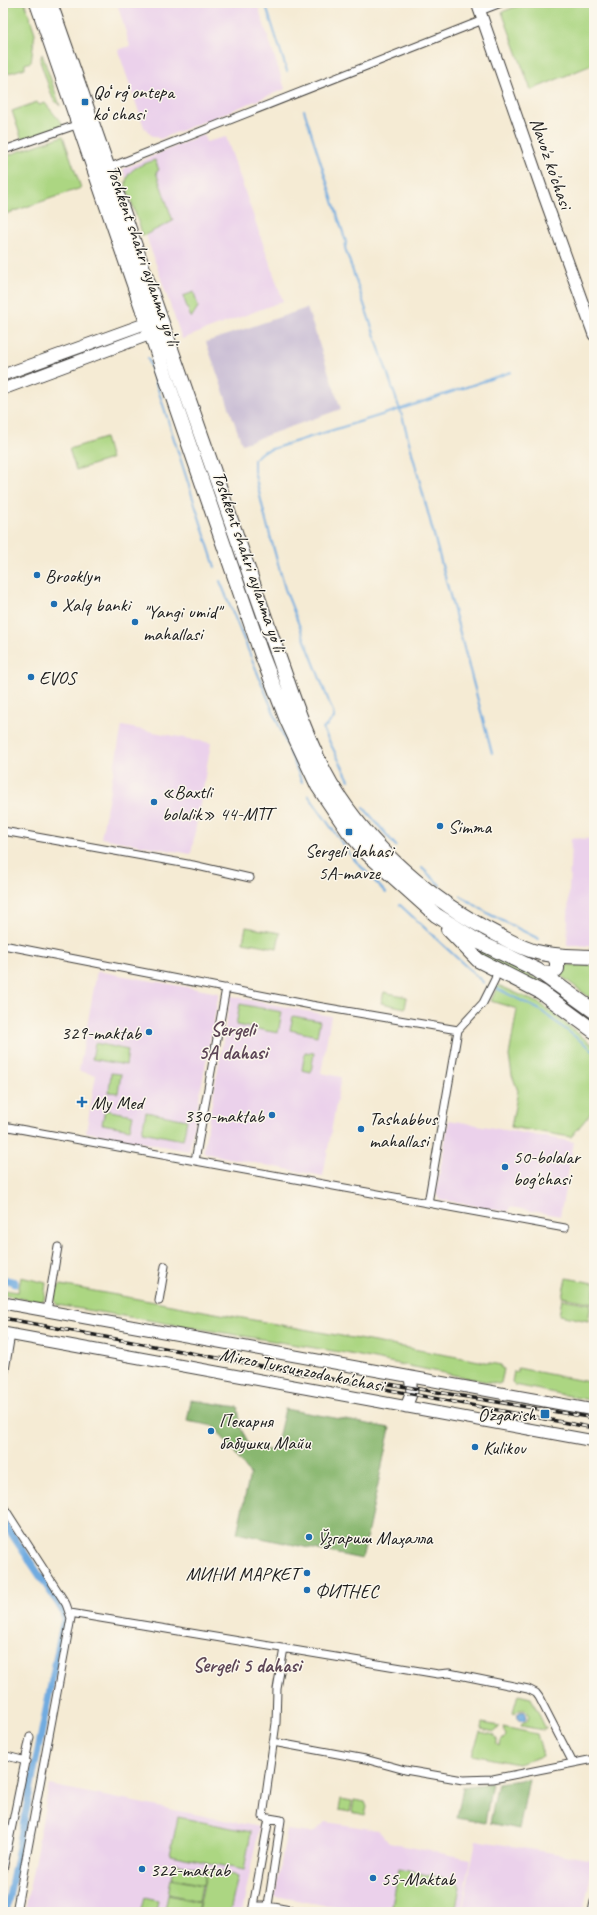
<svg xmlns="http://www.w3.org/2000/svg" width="597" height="1915" viewBox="0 0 597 1915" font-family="Caveat,sans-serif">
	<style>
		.built { fill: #ebd1eb }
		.industrial { fill: #cbbfd5 }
		.green { fill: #acd682; stroke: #64794f }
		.forest { fill: #89b770; stroke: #526a46 }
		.water { fill: #70abe0; stroke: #46647e }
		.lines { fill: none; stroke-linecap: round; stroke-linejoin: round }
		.stream { stroke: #70abe0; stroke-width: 2 }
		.canal { stroke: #70abe0; stroke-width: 7 }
		.street-casing { stroke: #3d3b38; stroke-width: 9 }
		.secondary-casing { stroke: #3d3b38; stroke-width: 13 }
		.highway-casing { stroke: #3d3b38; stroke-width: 16 }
		.street { stroke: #fff; stroke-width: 7 }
		.secondary { stroke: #fff; stroke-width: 11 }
		.highway { stroke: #fff; stroke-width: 14 }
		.rail-casing { stroke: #1c1c1c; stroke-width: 3.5 }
		.rail { stroke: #fbf7ec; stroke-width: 2; stroke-dasharray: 6; stroke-linecap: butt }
		.poi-dot { fill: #1f6fb2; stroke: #fbf7ec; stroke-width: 1.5 }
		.labels { text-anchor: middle; stroke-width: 3; stroke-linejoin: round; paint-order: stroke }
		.poi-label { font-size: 19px; fill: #1c1c1c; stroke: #fbf7ec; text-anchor: start }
		.street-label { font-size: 19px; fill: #1c1c1c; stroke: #fbf7ec }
		.neighbourhood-label { font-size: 20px; font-weight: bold; fill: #5e4757; stroke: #fbf7ec }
	</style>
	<rect width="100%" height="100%" fill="#fbf7ec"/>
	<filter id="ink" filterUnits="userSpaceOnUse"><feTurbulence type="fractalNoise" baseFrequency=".025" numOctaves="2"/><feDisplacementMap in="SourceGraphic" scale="8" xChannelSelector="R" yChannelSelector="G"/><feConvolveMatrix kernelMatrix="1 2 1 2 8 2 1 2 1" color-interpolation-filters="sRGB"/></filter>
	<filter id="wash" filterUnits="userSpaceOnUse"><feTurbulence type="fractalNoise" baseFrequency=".012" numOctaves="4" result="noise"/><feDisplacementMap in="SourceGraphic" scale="16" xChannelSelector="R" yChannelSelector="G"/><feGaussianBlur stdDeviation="0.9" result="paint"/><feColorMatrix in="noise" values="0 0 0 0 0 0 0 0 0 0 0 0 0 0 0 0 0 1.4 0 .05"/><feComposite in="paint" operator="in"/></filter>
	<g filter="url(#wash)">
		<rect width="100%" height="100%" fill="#f5ebd4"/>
		<!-- built -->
		<path class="built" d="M117,3H257L285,89L160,139L151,135L144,127L118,50L130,46Z
			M204,134L206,142L226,137L283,301L182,339L123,169Z
			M122,726L211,743L191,854L101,838Z
			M571,838L594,839V946L567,945Z
			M97,971L219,993L189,1151L86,1132L96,1075L79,1071Z
			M231,996L331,1016L321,1073L341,1077L323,1176L203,1153Z
			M449,1120L574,1142L560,1216L510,1207L508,1212L439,1199L436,1193Z
			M49,1785L259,1827L242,1912L25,1911Z
			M326,1822L378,1830L389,1843L471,1859L461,1912H361L275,1896L287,1830L312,1833Z
			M476,1840L594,1860L583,1912H462Z"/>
		<!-- industrial -->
		<path class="industrial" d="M307,308L341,409L242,444L206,342Z"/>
		<!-- green -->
		<path class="green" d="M3,3H25L35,33L31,62L25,64V68L3,75Z
			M525,3H594V64L531,90L502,12Z
			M42,54L60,106L53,99L40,61Z
			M37,102L39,105L45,103L64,126L22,140L12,111Z
			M63,136L81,188L3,215V157Z
			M155,160L159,170L156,172L173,221L143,236L126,186C125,169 141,165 155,160Z
			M194,292L198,307L191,318L183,296Z
			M105,438L111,459L76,470L69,449Z
			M246,927L280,933L277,948L243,942Z
			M466,943L548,984L594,1019V1026L490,964Z
			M567,965H594V1001L560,975L565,971Z
			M498,985L541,1004L594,1046V1109L571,1137L511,1127L518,1091L512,1075L509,1056L517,1009L491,1001Z
			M384,992L407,997L405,1008L381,1003Z
			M240,1004L282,1012L278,1033L236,1025Z
			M293,1016L320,1021L317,1036L290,1030Z
			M95,1043L128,1050L126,1065L92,1059Z
			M305,1052L314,1053L311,1072L302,1070Z
			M111,1073L121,1074L118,1093L109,1092Z
			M105,1110L133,1115L130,1129L102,1124Z
			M146,1112L187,1120L183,1140L142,1132Z
			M21,1277L46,1283L44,1300L40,1302L3,1295V1290L18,1292Z
			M566,1278L594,1283V1303L562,1297Z
			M61,1285L501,1365V1368L504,1369L501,1383L498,1384L345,1353L57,1305L54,1300L56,1289Z
			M562,1299L591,1304L588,1321L559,1315Z
			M518,1368L594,1383V1401L515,1385L512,1382L514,1371L518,1372Z
			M518,1695L531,1698L546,1729L543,1730L521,1726L522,1723L527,1721L529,1715C526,1708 519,1708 515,1714L513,1713Z
			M482,1723L500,1726L495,1732L481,1729Z
			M503,1727L537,1734L543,1756L518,1764L472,1755L480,1732L494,1735L497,1740V1745L500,1746L501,1741L506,1736Z
			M341,1799L352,1801L350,1812L339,1810Z
			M354,1800L365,1802L367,1807L365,1815L352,1812Z
			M178,1817L251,1832L244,1870L170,1855Z
			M175,1863L206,1870L203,1885L172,1878Z
			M207,1869L238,1876L230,1912H198Z
			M399,1869L457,1881L460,1887L455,1912L391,1911Z
			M171,1879L202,1885L199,1901L168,1894Z
			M168,1895L199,1902L197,1912L165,1910Z
			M144,1898L158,1901L156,1912H140Z"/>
		<!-- forest -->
		<path class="forest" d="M191,1400L238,1407L241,1429L251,1447L275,1451L285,1409L390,1428L362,1559L237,1533L250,1474L214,1426L187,1421Z
			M529,1779L519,1829L490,1823L498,1783Z
			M492,1783L485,1823L457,1818L463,1787Z"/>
		<!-- water -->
		<path class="water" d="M517.5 1716a4.5 4.5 0 1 1 9 0a4.5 4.5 0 1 1-9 0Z"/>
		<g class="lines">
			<!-- stream -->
			<path class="stream" d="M265,3L287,71
				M3,32L7,45
				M304,110L346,242L345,248L403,419L492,753
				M148,358L215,567
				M220,581L302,782
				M349,780L323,729L334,718L333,712L285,589L266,521L254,471V459L262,452L404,408L511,372
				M308,795L352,857L386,893
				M364,808L396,846
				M422,868L440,885
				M461,896L489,914L539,939
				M400,905L484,983
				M496,988L540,1010L594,1051"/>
			<!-- canal -->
			<path class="canal" d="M3,1279L15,1282V1284
				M3,1521L58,1603L63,1612L64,1619L6,1912"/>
		</g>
	</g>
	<g filter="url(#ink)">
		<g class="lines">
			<defs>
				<path id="street" d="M480,11L501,3
					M4,150L79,124
					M108,168L483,20
					M3,831L193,865L250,878
					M3,945L311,1005L458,1030
					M3,1126L565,1228
					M195,1161L226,988
					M428,1203L458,1030L483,1003L495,979L497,971
					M159,1301L165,1266
					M47,1311L58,1247
					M3,1382L11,1334
					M3,1506L66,1604L71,1618L16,1912
					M70,1613L438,1674L449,1673L528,1689L536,1693L539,1697L573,1763
					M273,1742L365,1759L405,1770L463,1780L493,1779L594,1759
					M3,1755L26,1761
					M3,1870L30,1737
					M254,1906H268L301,1912
					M252,1912L269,1818
					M267,1912L281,1820L263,1817L276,1723L277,1689L284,1648
					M592,1912L594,1902"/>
				<path id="secondary" d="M477,3L542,190L594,335
					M3,375L147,323H154
					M3,389L151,334L157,329
					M3,1303L594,1410
					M3,1333L594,1441
					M406,1407L412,1392L410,1377"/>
				<path id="highway" d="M37,3L261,653L287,720L318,786L349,832L368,854L436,915L479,942L537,970L594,1011
					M50,3L291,692C302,723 314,755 331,784C370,848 431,901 498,935C510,941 523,949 537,952C555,957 575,956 594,957
					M448,929L478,960L541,992L594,1031
					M544,974L552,973L557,969V961L553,955"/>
			</defs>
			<!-- street casing -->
			<use href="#street" class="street-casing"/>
			<!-- secondary casing -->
			<use href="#secondary" class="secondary-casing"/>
			<!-- highway casing -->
			<use href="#highway" class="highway-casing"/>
			<!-- street -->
			<use href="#street" class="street"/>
			<!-- secondary -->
			<use href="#secondary" class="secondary"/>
			<!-- highway -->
			<use href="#highway" class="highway"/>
			<defs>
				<path id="rail" d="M3,1318L594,1428
					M383,1383L594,1418"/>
			</defs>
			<!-- rail casing -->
			<use href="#rail" class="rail-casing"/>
			<!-- rail -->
			<use href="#rail" class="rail"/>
		</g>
	</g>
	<!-- markers -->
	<g class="poi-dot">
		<rect x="81" y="98" width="8" height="8" rx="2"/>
		<circle cx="37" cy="575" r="4"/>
		<circle cx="54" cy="604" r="4"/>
		<circle cx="135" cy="622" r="4"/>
		<circle cx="31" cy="677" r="4"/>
		<circle cx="154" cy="802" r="4"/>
		<circle cx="440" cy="826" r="4"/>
		<rect x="345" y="828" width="8" height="8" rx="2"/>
		<circle cx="149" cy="1032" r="4"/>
		<path d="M80 1096h4v4h4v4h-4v4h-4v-4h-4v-4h4z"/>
		<circle cx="272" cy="1115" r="4"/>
		<circle cx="361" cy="1129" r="4"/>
		<circle cx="505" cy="1167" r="4"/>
		<rect x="540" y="1409" width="10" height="10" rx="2"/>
		<circle cx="211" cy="1431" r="4"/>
		<circle cx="475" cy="1447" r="4"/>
		<circle cx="309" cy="1537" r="4"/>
		<circle cx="307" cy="1573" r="4"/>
		<circle cx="307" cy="1590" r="4"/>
		<circle cx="142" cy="1869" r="4"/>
		<circle cx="373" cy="1878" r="4"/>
	</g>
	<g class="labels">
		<!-- poi labels -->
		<g class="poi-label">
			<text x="93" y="98">Qoʻrgʻontepa<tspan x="93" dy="22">koʻchasi</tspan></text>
			<text x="45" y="582">Brooklyn</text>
			<text x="62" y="611">Xalq banki</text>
			<text x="143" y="618">"Yangi umid"<tspan x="143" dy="22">mahallasi</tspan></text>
			<text x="39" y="684">EVOS</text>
			<text x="162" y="798">«Baxtli<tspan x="162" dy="22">bolalik» 44-MTT</tspan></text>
			<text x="448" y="833">Simma</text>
			<text x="349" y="857" text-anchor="middle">Sergeli dahasi<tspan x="349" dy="22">5A-mavze</tspan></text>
			<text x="141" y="1039" text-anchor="end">329-maktab</text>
			<text x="91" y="1109">My Med</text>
			<text x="264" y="1122" text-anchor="end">330-maktab</text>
			<text x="369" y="1125">Tashabbus<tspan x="369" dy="22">mahallasi</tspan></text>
			<text x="513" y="1163">50-bolalar<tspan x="513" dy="22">bog'chasi</tspan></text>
			<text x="536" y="1421" text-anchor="end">O‘zgarish</text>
			<text x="219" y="1427">Пекарня<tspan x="219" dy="22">бабушки Майи</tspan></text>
			<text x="483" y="1454">Kulikov</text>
			<text x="317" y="1544">Ўзгариш Маҳалла</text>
			<text x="299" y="1580" text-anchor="end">МИНИ МАРКЕТ</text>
			<text x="315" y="1597">ФИТНЕС</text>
			<text x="150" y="1876">322-maktab</text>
			<text x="381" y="1885">55-Maktab</text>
		</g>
		<!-- street labels -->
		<g class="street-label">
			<text transform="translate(552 163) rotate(71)" y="7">Navo'z ko'chasi</text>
			<text transform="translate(144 255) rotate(71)" y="7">Toshkent shahri aylanma yoʻli</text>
			<text transform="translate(250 561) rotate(71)" y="7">Toshkent shahri aylanma yoʻli</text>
			<text transform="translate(302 1369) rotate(11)" y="7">Mirzo Tursunzoda ko'chasi</text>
		</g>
		<!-- neighbourhood labels -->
		<g class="neighbourhood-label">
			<text x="233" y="1036">Sergeli<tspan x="233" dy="23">5A dahasi</tspan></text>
			<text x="247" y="1672">Sergeli 5 dahasi</text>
		</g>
	</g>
	<!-- margin -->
	<rect width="597" height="1915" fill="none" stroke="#fbf7ec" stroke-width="16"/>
</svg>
